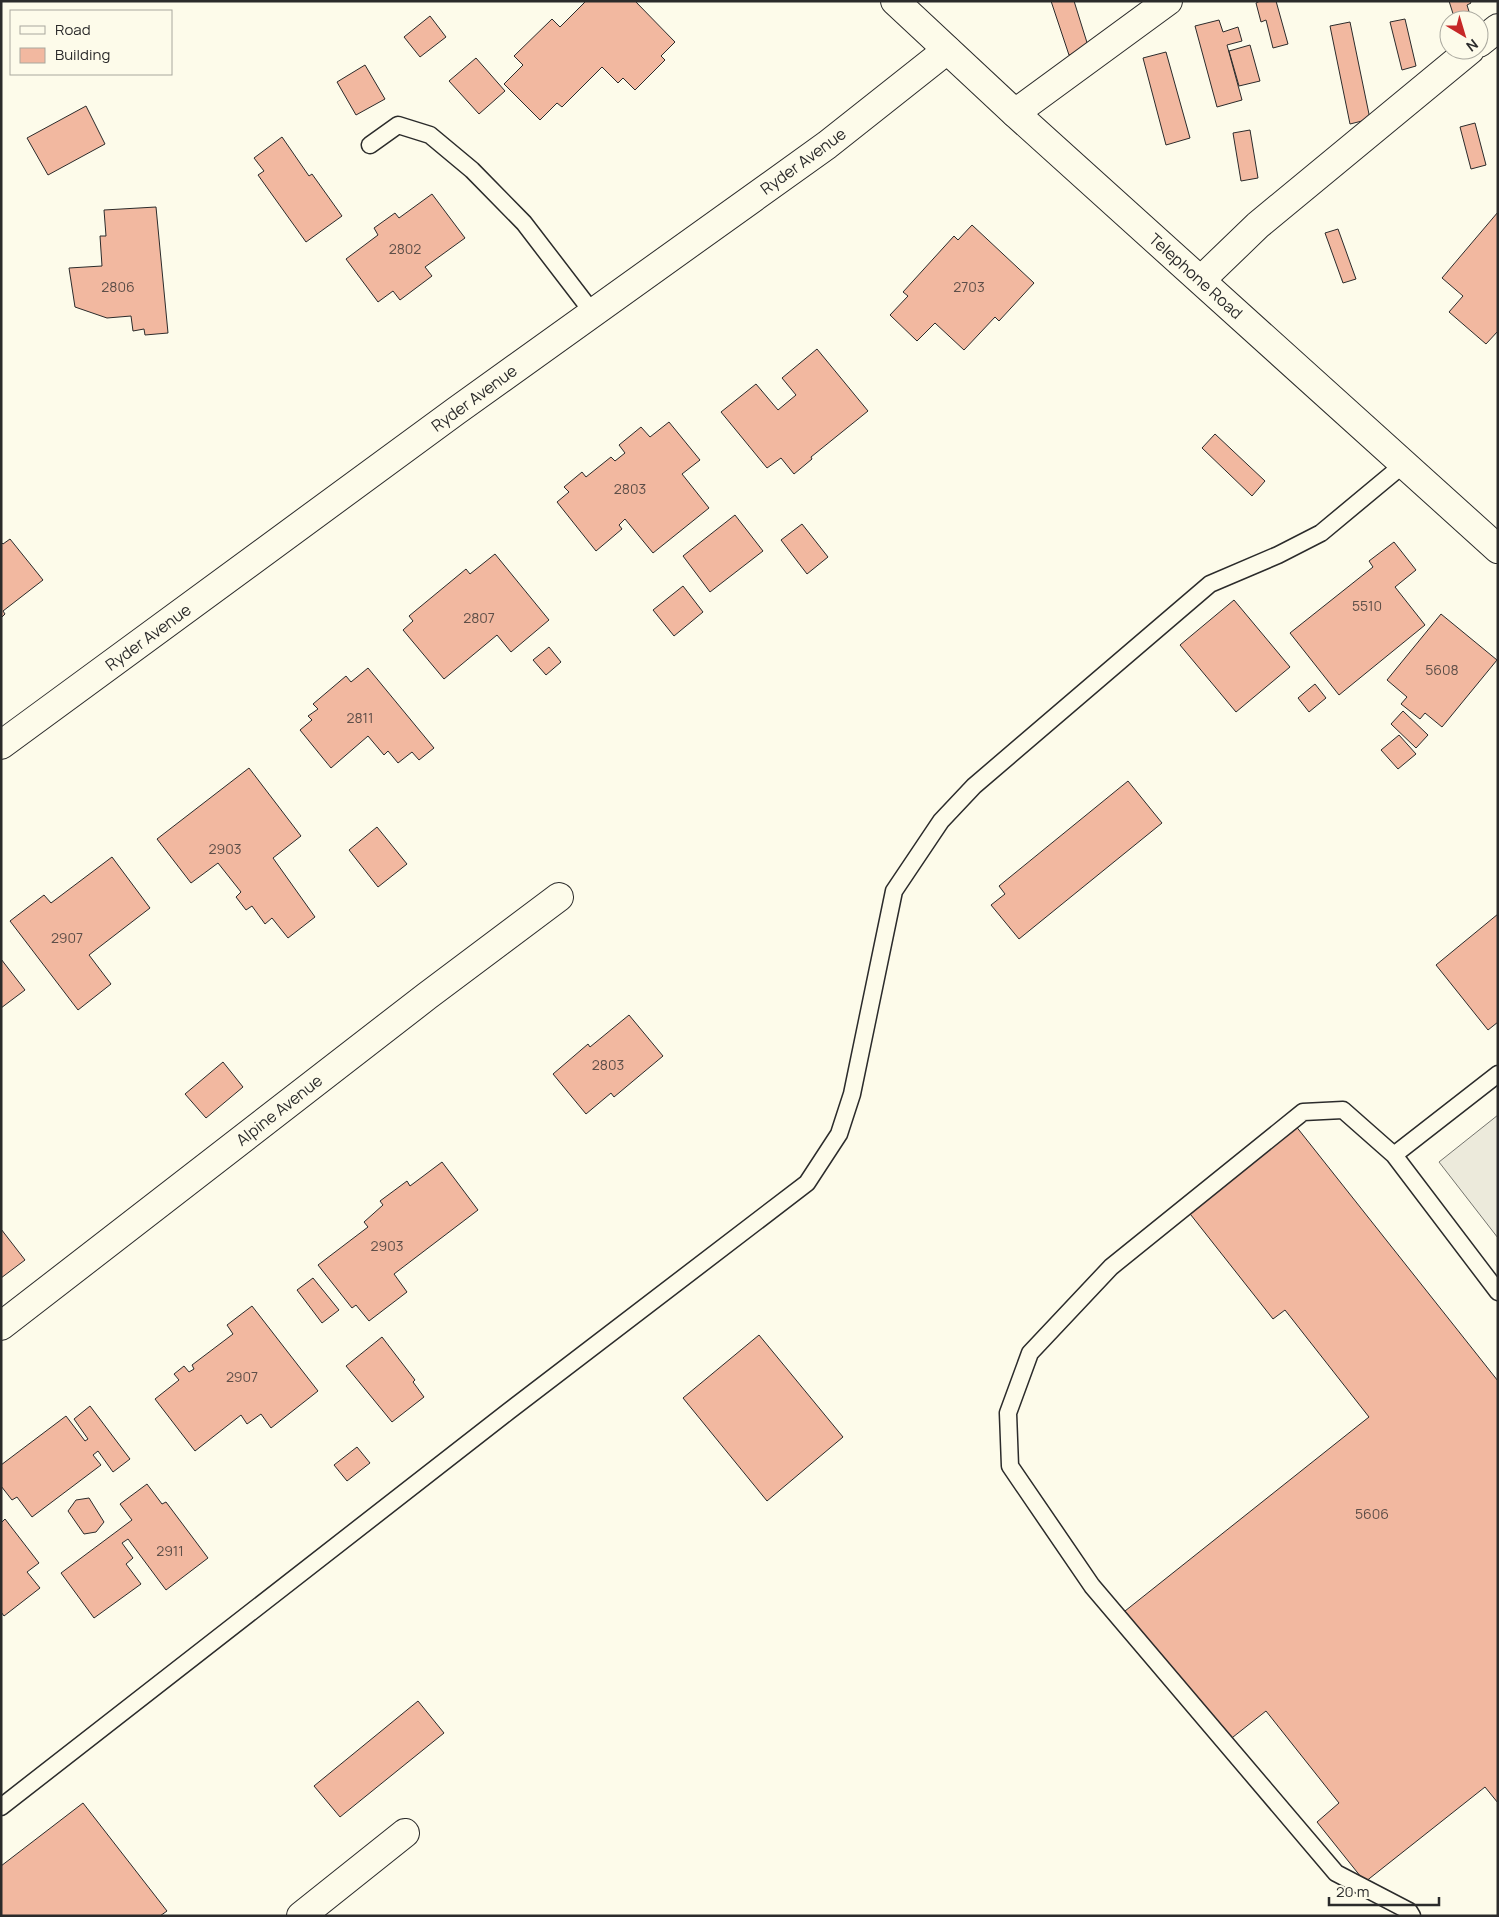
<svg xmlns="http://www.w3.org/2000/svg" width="1499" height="1917" viewBox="0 0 1499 1917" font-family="Manrope,sans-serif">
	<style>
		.parking { fill: #eceadb; stroke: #74746e }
		.building { fill: #f2b8a0; stroke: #2b2b2b }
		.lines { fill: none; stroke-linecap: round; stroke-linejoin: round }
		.lane-casing { stroke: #2b2b2b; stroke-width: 19 }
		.street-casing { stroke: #2b2b2b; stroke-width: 30 }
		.primary-casing { stroke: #2b2b2b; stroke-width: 30 }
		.lane { stroke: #fdfbea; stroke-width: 16 }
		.street { stroke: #fdfbea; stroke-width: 28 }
		.primary { stroke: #fdfbea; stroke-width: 28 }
		.labels { text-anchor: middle; stroke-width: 4; stroke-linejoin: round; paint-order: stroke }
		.number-label { font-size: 14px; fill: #5d4e48 }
		.street-label { font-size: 16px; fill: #2b2b2b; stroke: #fdfbea }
	</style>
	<rect width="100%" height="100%" fill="#fdfbea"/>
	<!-- parking -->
	<path class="parking" d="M1498,1115V1238L1439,1162Z"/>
	<!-- building -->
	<path class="building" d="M586,1H635L675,42L661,56L665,60L635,90L623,78L618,83L602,67L562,107L557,103L540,120L504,84L523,65L514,56L552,19L560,27Z
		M1051,1H1074L1089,49L1069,55Z
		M1260,1H1276L1288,44L1273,48L1266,20L1261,22L1256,3Z
		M1449,1H1470L1471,3L1467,5L1471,18L1455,20Z
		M430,16L446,37L420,57L404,37Z
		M1405,19L1416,66L1402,70L1390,22Z
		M1219,20L1223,32L1238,27L1242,41L1227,45L1242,100L1217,107L1195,26Z
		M1350,22L1370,119L1350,124L1330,26Z
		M1250,45L1260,81L1239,86L1229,51Z
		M1166,52L1190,138L1166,145L1143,58Z
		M476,58L505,91L479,114L449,81Z
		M365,65L385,99L356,115L337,82Z
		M86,106L105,144L48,175L27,138Z
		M1475,123L1486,165L1471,169L1460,127Z
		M1250,130L1258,178L1241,181L1233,133Z
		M282,137L309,176L312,174L342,216L306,242L258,175L264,171L254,158Z
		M432,194L465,238L425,267L432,276L400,300L393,291L378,302L346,259L378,235L374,228L395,213L399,218Z
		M156,207L168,333L145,335L144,329L133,331L131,316L107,318L75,307L69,268L102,266L100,236H106L104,210Z
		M1498,212V331L1486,344L1449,312L1463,296L1442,278Z
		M972,225L1034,283L999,321L995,317L964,350L935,323L917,341L890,315L908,296L903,292L954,236L958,240Z
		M1338,229L1356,279L1343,283L1325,233Z
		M817,349L868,411L811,457L812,459L794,474L781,458L767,468L721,412L756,384L778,410L796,395L782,378Z
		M669,422L700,460L682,474L709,508L653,553L625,519L619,525L622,529L596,551L557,502L569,492L564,487L582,472L586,477L611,457L615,461L625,453L619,445L641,427L650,437Z
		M1215,434L1265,481L1252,496L1202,448Z
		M735,515L763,551L710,592L683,556Z
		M802,524L828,557L807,574L781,540Z
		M10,539L43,580L3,611L5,614L1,618V542L3,544Z
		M1394,542L1416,570L1395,587L1425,625L1339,695L1290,633L1373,567L1369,561Z
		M495,554L549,620L511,652L497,635L444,679L403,630L413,621L409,616L466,569L470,574Z
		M683,586L703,612L674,636L653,610Z
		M1234,600L1290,667L1236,712L1180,645Z
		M1441,614L1497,660L1442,727L1425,713L1420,719L1401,704L1407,697L1387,680Z
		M549,647L561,662L546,675L533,660Z
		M368,668L434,748L419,760L412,752L398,763L388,751L384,755L368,736L331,768L300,730L312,720L308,716L318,709L313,704L346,676L351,682Z
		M1315,684L1326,698L1309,712L1298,698Z
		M1403,711L1428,735L1416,748L1391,724Z
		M1399,735L1416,754L1398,769L1381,750Z
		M249,768L301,836L273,858L315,917L288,938L272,918L265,924L252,906L246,910L236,897L241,892L218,863L191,883L157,839Z
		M1128,781L1162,823L1019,939L991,905L1005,894L999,886Z
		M377,827L407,864L378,887L349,850Z
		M112,857L150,908L89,955L111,984L78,1010L10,921L44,895L51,903Z
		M1498,914V1022L1488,1030L1436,965Z
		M1,959L25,990L1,1008Z
		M629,1015L663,1056L614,1097L611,1093L586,1114L553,1074L588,1044L590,1047Z
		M223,1062L243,1087L206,1118L185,1094Z
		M1295,1125L1498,1381V1803L1485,1787L1365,1882L1317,1822L1339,1803L1266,1711L1228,1741L1125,1611L1369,1417L1285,1310L1273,1319L1187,1210Z
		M442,1162L478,1210L394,1274L407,1292L369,1321L356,1305L352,1308L318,1265L368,1227L364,1222L383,1205L380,1201L407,1181L410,1186Z
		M1,1229L25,1260L1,1278Z
		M313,1278L339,1310L322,1323L297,1290Z
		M252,1306L318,1391L271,1428L261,1414L247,1424L241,1415L195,1451L155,1399L179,1380L174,1374L184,1366L189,1372L194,1369L192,1365L233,1334L227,1325Z
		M759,1335L843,1437L767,1501L683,1398Z
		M382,1337L415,1380L413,1382L424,1397L392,1422L346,1366Z
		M90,1406L130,1459L113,1472L98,1451L93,1455L101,1465L32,1517L17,1497L12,1500L1,1486V1465L66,1416L85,1441L88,1439L74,1419Z
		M357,1447L370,1463L347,1481L334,1465Z
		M147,1484L162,1504L166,1502L208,1558L166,1590L128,1539L122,1543L133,1558L126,1564L141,1584L94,1618L61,1573L132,1520L120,1504Z
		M89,1498L104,1522L96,1532L84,1534L68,1511L76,1500Z
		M5,1519L39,1563L27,1572L40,1588L4,1616L1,1612V1523Z
		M418,1701L444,1733L340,1817L314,1786Z
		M83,1803L167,1911L160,1916H1V1866Z"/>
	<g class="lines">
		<defs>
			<path id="lane" d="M370,145L398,125L430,135L472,170L524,223L593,313
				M1498,1074L1394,1155L1498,1292
				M1394,1155L1343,1110L1303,1112L1111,1267L1030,1353L1008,1413L1010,1466L1092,1586L1336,1873L1409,1911L1412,1916
				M1,1807L509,1411L807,1183L839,1134L852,1094L894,891L941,821L974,786L1210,584L1278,555L1321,533L1404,464"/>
			<path id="street" d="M1479,43L1498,28
				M1015,113L1168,1
				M1201,280L1258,225L1470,50
				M1,745L456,411L827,145L947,50
				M1,1326L427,996L559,897
				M301,1916L405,1833"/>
			<path id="primary" d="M895,1L1015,113L1498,549"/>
		</defs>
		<!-- lane casing -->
		<use href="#lane" class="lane-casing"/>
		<!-- street casing -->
		<use href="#street" class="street-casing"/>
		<!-- primary casing -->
		<use href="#primary" class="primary-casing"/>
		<!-- lane -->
		<use href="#lane" class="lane"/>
		<!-- street -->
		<use href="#street" class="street"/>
		<!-- primary -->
		<use href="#primary" class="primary"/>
	</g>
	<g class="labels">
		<!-- number labels -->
		<g class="number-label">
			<text x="405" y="254">2802</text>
			<text x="118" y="292">2806</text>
			<text x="969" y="292">2703</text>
			<text x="630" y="494">2803</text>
			<text x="1367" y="611">5510</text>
			<text x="479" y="623">2807</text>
			<text x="1442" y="675">5608</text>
			<text x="360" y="723">2811</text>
			<text x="225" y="854">2903</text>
			<text x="67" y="943">2907</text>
			<text x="608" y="1070">2803</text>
			<text x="387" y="1251">2903</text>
			<text x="242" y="1382">2907</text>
			<text x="1372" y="1519">5606</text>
			<text x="170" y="1556">2911</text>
		</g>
		<!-- street labels -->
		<g class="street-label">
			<text transform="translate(803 161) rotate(-36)" y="6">Ryder Avenue</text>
			<text transform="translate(1196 276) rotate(42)" y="6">Telephone Road</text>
			<text transform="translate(474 398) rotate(-36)" y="6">Ryder Avenue</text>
			<text transform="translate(148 637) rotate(-36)" y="6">Ryder Avenue</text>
			<text transform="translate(279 1110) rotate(-38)" y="6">Alpine Avenue</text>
		</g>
	</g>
	<!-- border -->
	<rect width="1499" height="1917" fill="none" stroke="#2b2b2b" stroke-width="5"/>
	<!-- legend -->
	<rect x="10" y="10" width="162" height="65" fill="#fdfbea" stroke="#a9a89e"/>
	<rect x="20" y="26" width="25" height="8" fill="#fdfbea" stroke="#a9a89e"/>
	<text x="55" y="35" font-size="15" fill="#2b2b2b">Road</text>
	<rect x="20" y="48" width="25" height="15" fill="#f2b8a0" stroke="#a9a89e"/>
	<text x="55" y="60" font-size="15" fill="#2b2b2b">Building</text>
	<!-- north arrow -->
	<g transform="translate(1464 35) rotate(142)"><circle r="24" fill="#fdfbea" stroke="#a9a89e"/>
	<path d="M0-4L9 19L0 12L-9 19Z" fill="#c62828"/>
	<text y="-8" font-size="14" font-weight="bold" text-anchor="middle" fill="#2b2b2b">N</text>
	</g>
	<!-- scale -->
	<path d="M1329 1897v8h110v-8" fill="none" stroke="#2b2b2b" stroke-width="2.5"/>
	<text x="1336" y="1897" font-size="15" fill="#2b2b2b" stroke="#fdfbea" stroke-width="4" paint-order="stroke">20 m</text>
</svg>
